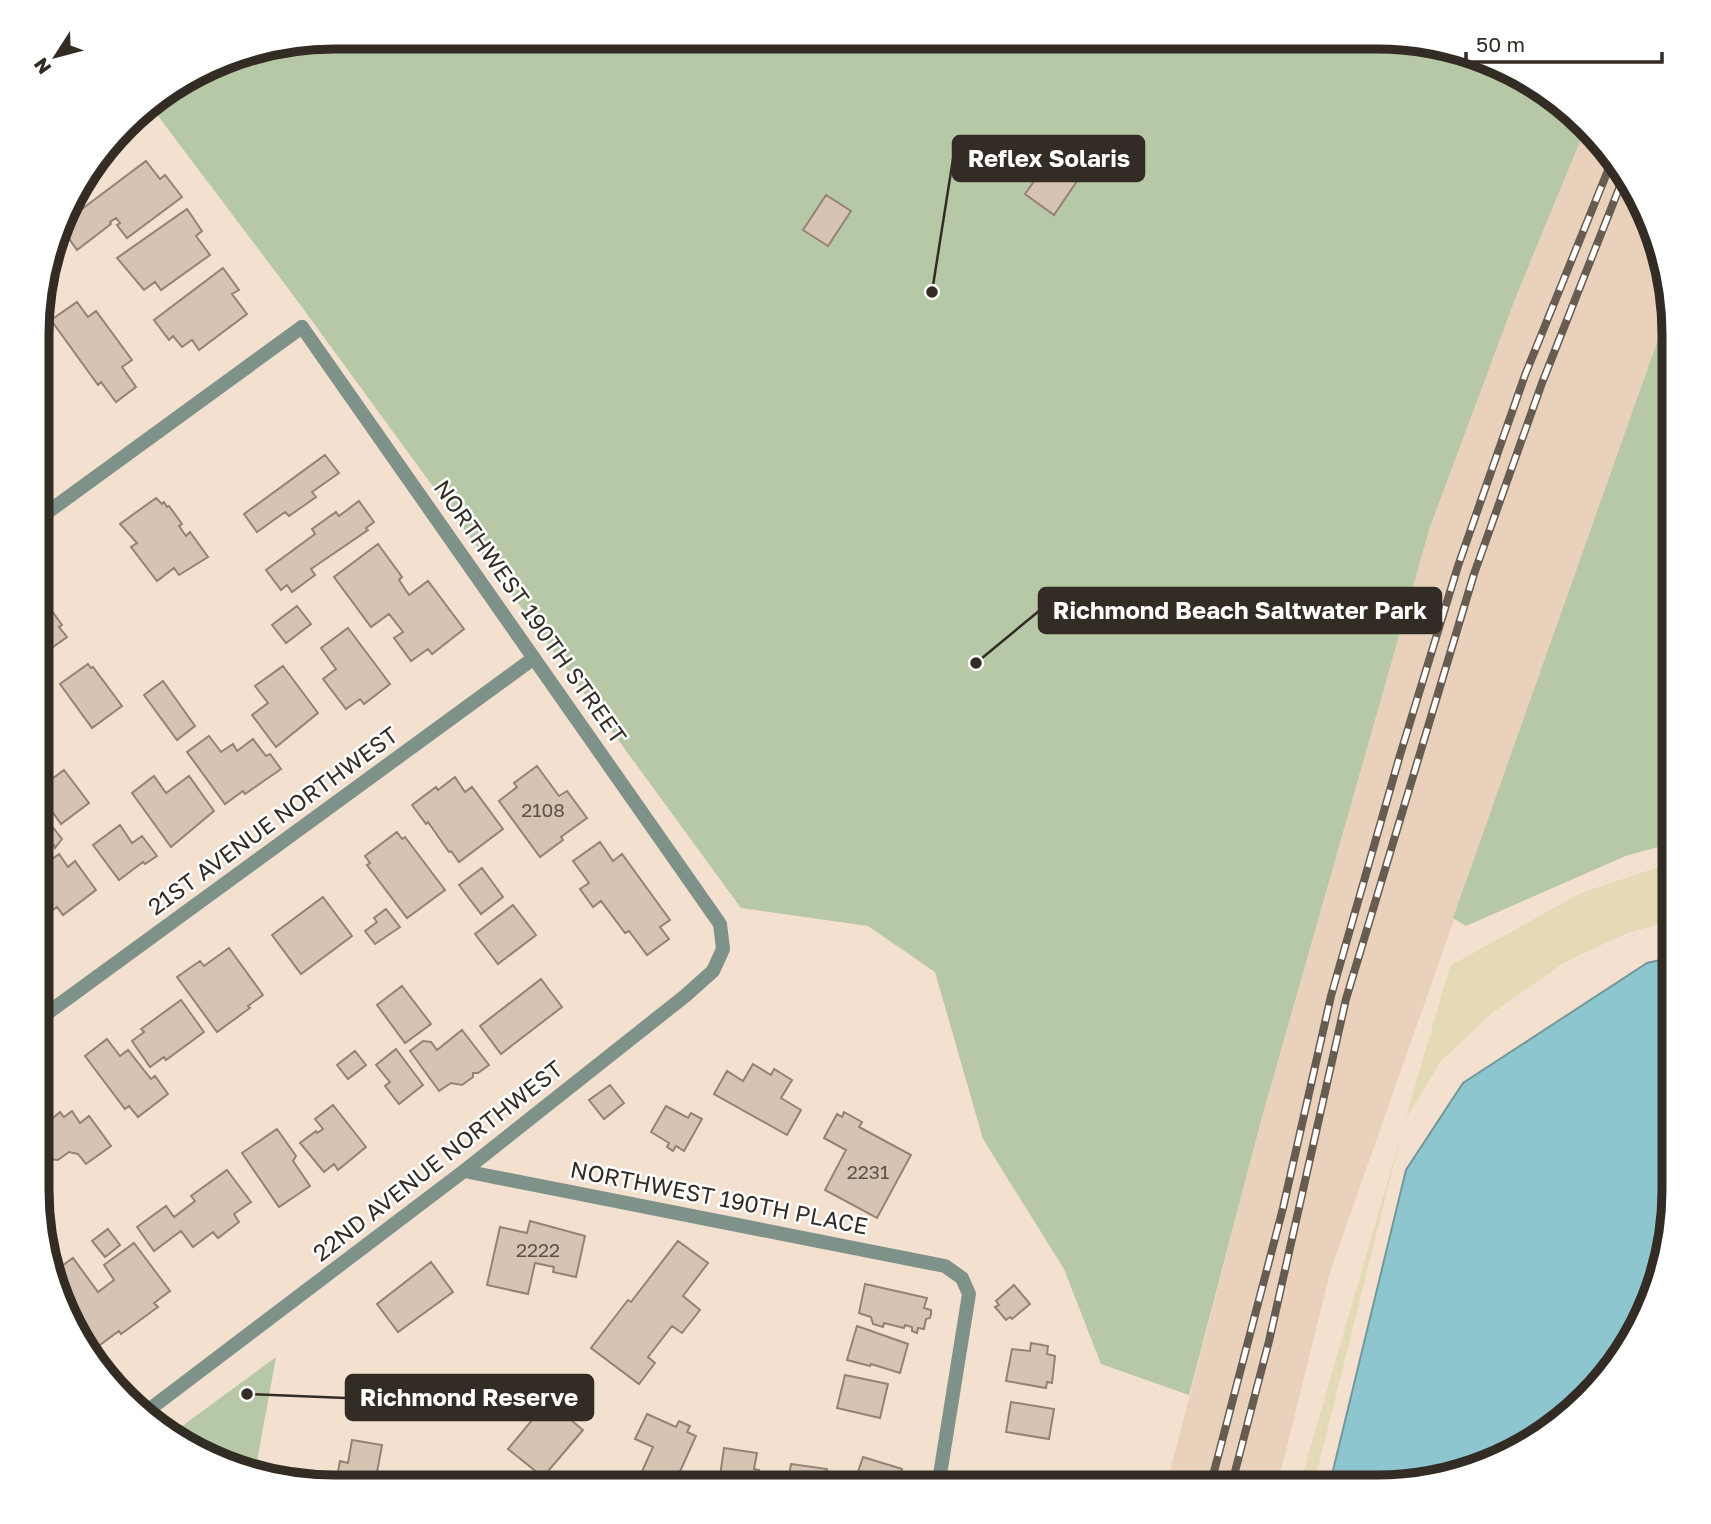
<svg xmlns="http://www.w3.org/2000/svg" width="1711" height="1524" viewBox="0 0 1711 1524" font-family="'Golos Text',sans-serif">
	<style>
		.built { fill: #e9d1bc }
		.green { fill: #b7c8a6 }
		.sand { fill: #e4dab5 }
		.water { fill: #8dc6ce; stroke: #72989b; stroke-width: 2 }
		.building { fill: #d6c3b3; stroke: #948374; stroke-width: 2 }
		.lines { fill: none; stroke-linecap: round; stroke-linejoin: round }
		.minor { stroke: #7e9289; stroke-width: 14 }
		.tertiary { stroke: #7e9289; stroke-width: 14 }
		.rail-casing { stroke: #665c52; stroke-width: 8 }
		.rail { stroke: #fff; stroke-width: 5; stroke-dasharray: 16; stroke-linecap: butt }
		.labels { text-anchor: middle; stroke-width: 5; stroke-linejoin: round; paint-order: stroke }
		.number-label { font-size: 19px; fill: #5c5248 }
		.street-label { font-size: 23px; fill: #332c25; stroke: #fff }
		.rim { fill: none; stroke: #332c25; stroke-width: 9 }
		.leader { fill: none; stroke: #332c25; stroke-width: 2.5 }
		.callout-dot { fill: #332c25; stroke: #fff; stroke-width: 2.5 }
		.callout { fill: #332c25; stroke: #332c25; stroke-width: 2.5 }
		.callout-label { font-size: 24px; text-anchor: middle; font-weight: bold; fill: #fff }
	</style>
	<rect width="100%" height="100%" fill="#f3e0cf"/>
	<!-- built -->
	<path class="built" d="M1586,127L1600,138L1651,220L1671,303L1330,1272L1277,1487H1166L1262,1117L1430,527L1515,299Z"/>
	<!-- green -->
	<path class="green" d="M334,37H1397L1509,68L1586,127L1515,299L1430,527L1262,1117L1189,1395L1101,1364L1064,1269L983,1139L935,972L868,926L741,908L296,299L149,104L238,53Z
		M1671,303L1674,314V843L1628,855L1466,926L1453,918Z
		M276,1357L255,1472L220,1464L174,1432Z"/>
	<!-- sand -->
	<path class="sand" d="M1674,862V920L1627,933L1565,962L1492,1013L1441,1061L1405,1120L1313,1487H1299L1450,966L1581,893Z"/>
	<!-- water -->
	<path class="water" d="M1674,957V1190L1644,1321L1573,1413L1490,1465L1396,1487H1329L1406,1170L1463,1083L1647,963Z"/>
	<!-- building -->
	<path class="building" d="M1051,158L1079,178L1054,215L1025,194Z
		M146,161L160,179L165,175L182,197L127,238L117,225L120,223L116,218L110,222L111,224L77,250L61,227L62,224Z
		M826,195L851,211L828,246L803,230Z
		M187,209L202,231L196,236L210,255L161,290L155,282L144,290L117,258Z
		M223,268L239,290L232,294L247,314L199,350L192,340L182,347L173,336L169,340L154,320Z
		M77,302L88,317L96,311L132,360L122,367L136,387L116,402L101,382L98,385L51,320Z
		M325,455L339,473L312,492L316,497L289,516L285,512L257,532L244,514Z
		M156,498L162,504L164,502L167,507L169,506L182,524L179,526L186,536L190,532L208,557L179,575L174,568L157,581L131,547L137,543L120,524Z
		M359,501L374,522L366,528L368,530L311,569L315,575L292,592L287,585L281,590L266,570L315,534L312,529L336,512L339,516Z
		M378,544L402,577L399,580L409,595L428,581L464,629L432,654L428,649L411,661L394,638L403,632L389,614L371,627L334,577Z
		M42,597L62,625L59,627L67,637L53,647L47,639L40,643Z
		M297,606L311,624L286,643L272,625Z
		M348,628L390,684L364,704L360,699L346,709L323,679L336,669L321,648Z
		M88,664L91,668L93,667L122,706L92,728L60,684Z
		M283,666L318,713L276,747L252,715L268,703L255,686Z
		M163,681L195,726L177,740L144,695Z
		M209,736L221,752L233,744L237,751L253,739L266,756L270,754L281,769L245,794L243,791L225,804L187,752Z
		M537,766L559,796L567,791L587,818L561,837L563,840L540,857L499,801L517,787L514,783Z
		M64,770L89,803L61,824L40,794V788Z
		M154,776L166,793L189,776L214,811L171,847L132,793Z
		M455,777L465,792L472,787L503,829L459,862L451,851L449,852L428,822L426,824L412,805L436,787L438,790Z
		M40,811L62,839L55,848L54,845L42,853L39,850Z
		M120,825L132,843L142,836L157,856L145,864L143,862L119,880L93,845Z
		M397,832L402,839L405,837L445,890L407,918L367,865L370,863L365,856Z
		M600,842L613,861L622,854L670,920L660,927L669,939L647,955L629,931L625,933L601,901L593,907L580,889L589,883L573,861Z
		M59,854L68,867L75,861L96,890L63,915L57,907L39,920V869Z
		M482,868L503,897L481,914L459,885Z
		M323,897L352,936L301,974L272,935Z
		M513,905L536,935L498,964L475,934Z
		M386,909L400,927L375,944L365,931L377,922L374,918Z
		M229,948L263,995L248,1006L250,1008L217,1032L177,977L200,961L204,966Z
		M541,979L562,1007L501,1054L480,1026Z
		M402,986L431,1024L405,1043L377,1005Z
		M181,1000L204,1032L166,1060L164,1057L150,1067L132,1041L144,1032L141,1029Z
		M462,1030L489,1065L478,1073H473V1077L462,1085L451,1083L439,1091L410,1051L423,1041L431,1042L437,1050Z
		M107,1039L120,1056L128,1050L151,1079L155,1076L168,1094L138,1117L129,1106L125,1109L85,1056Z
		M396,1049L423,1085L399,1104L385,1086L390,1082L376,1065Z
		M355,1051L366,1065L348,1079L337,1065Z
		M753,1064L771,1075L774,1069L792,1080L781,1098L801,1110L787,1135L714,1094L727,1071L743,1081Z
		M610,1085L624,1103L604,1119L589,1100Z
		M333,1105L366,1147L338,1170L334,1164L324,1172L300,1143L316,1131L317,1133L323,1129L315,1119Z
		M666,1106L688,1118L691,1113L702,1119L684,1151L676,1146L673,1151L667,1147L669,1143L651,1132Z
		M72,1111L80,1123L89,1116L111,1146L86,1164L78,1154L69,1152L58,1160L48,1159L39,1147L43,1144L38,1134L50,1125L48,1122L60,1112L64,1117Z
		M844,1112L862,1122L859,1127L911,1155L877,1218L825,1190L846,1150L824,1138L837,1114L842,1117Z
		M277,1129L296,1156L293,1161L310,1186L279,1207L242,1153Z
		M227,1170L251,1202L234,1214L239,1222L218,1238L213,1232L193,1247L181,1231L154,1251L137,1227L166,1206L174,1217L195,1201L191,1196Z
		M530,1221L585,1236L576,1277L553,1272L554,1267L535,1263L528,1294L487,1285L500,1227L527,1233Z
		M108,1229L120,1245L105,1257L92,1241Z
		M678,1241L708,1263L683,1296L700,1310L682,1333L672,1326L648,1357L655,1363L639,1384L591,1348L628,1300L631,1302Z
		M134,1243L170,1291L154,1303L158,1307L121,1334L119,1331L93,1350L59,1303L52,1273L73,1258L98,1292L114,1280L104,1265Z
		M431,1262L453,1292L398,1332L377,1304Z
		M865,1284L927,1298L924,1308L931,1310V1314L930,1318L926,1319L924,1329L918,1328L917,1333L912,1331V1327L905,1325L904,1328L884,1323L883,1327L873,1324L871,1317L859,1313Z
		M1014,1285L1030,1304L1012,1319L1010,1317L1006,1320L995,1307L999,1305L996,1301Z
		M857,1326L908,1344L900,1373L871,1364L870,1366L847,1360Z
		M1031,1343L1048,1346L1047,1354L1055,1356L1052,1383L1047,1382L1046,1388L1006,1381L1012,1349L1030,1351Z
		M845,1375L888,1384L880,1418L837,1408Z
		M528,1384L583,1430L543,1477L508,1449L533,1419L513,1403Z
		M1011,1402L1054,1409L1049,1439L1006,1432Z
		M647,1414L676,1427L679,1421L690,1426L687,1432L696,1436L673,1487H635L653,1447L635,1439Z
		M352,1440L382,1445L375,1483L337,1477L340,1461L348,1463Z
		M724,1448L757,1453L754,1469L759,1470L757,1487H705L706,1481L719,1483Z
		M863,1457L902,1469L896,1487H853Z
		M791,1464L827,1469L824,1487H787Z"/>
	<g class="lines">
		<!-- minor -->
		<path class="minor" d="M38,1020L534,658
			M464,1171L945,1266L962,1278L969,1294L938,1487
			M146,1412L464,1171L685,996L713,971L723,949L720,924L302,327"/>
		<!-- tertiary -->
		<path class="tertiary" d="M41,517L302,327"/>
		<defs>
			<path id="rail" d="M1210,1487L1283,1208L1331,996L1400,755L1458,566L1525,375L1613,158
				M1231,1487L1269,1341L1346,999L1474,574L1542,383L1624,176"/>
		</defs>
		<!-- rail casing -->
		<use href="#rail" class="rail-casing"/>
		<!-- rail -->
		<use href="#rail" class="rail"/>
	</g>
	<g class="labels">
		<!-- number labels -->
		<g class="number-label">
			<text x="543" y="817">2108</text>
			<text x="868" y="1179">2231</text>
			<text x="538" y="1257">2222</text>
		</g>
		<!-- street labels -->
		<g class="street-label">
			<text transform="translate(530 612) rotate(55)" y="8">NORTHWEST 190TH STREET</text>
			<text transform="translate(273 821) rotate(-36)" y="8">21ST AVENUE NORTHWEST</text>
			<text transform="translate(438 1161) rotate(-38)" y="8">22ND AVENUE NORTHWEST</text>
			<text transform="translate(719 1198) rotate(11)" y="8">NORTHWEST 190TH PLACE</text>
		</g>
	</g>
	<!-- crop -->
	<path d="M0 0H1711V1524H0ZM334 49H1377A285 285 0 0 1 1662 334V1190A285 285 0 0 1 1377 1475H334A285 285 0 0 1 49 1190V334A285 285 0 0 1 334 49Z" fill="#fff" fill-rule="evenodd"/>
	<path class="rim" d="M334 49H1377A285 285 0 0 1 1662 334V1190A285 285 0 0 1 1377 1475H334A285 285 0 0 1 49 1190V334A285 285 0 0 1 334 49Z"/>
	<!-- callouts -->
	<path class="leader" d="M932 292L953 159M976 663L1039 611M247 1394L346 1398"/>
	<g class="callout-dot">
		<circle cx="932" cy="292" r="7"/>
		<circle cx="976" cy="663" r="7"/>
		<circle cx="247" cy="1394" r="7"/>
	</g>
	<g class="callout">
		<rect x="953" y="136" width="191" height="45" rx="7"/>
		<rect x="1039" y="588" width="402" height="45" rx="7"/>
		<rect x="346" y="1375" width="247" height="45" rx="7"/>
	</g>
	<g class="callout-label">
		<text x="1049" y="167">Reflex Solaris</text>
		<text x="1240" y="619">Richmond Beach Saltwater Park</text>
		<text x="469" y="1406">Richmond Reserve</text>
	</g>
	<!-- north arrow -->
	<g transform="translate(56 56) rotate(234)" stroke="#ffffff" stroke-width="5" paint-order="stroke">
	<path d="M0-5L12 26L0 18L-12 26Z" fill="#332c25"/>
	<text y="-10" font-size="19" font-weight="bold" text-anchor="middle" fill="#332c25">N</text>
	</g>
	<!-- scale -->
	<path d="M1466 52v10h196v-10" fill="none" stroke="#332c25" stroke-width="3.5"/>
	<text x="1476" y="52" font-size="21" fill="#332c25" stroke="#ffffff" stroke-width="5" paint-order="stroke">50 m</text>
</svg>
